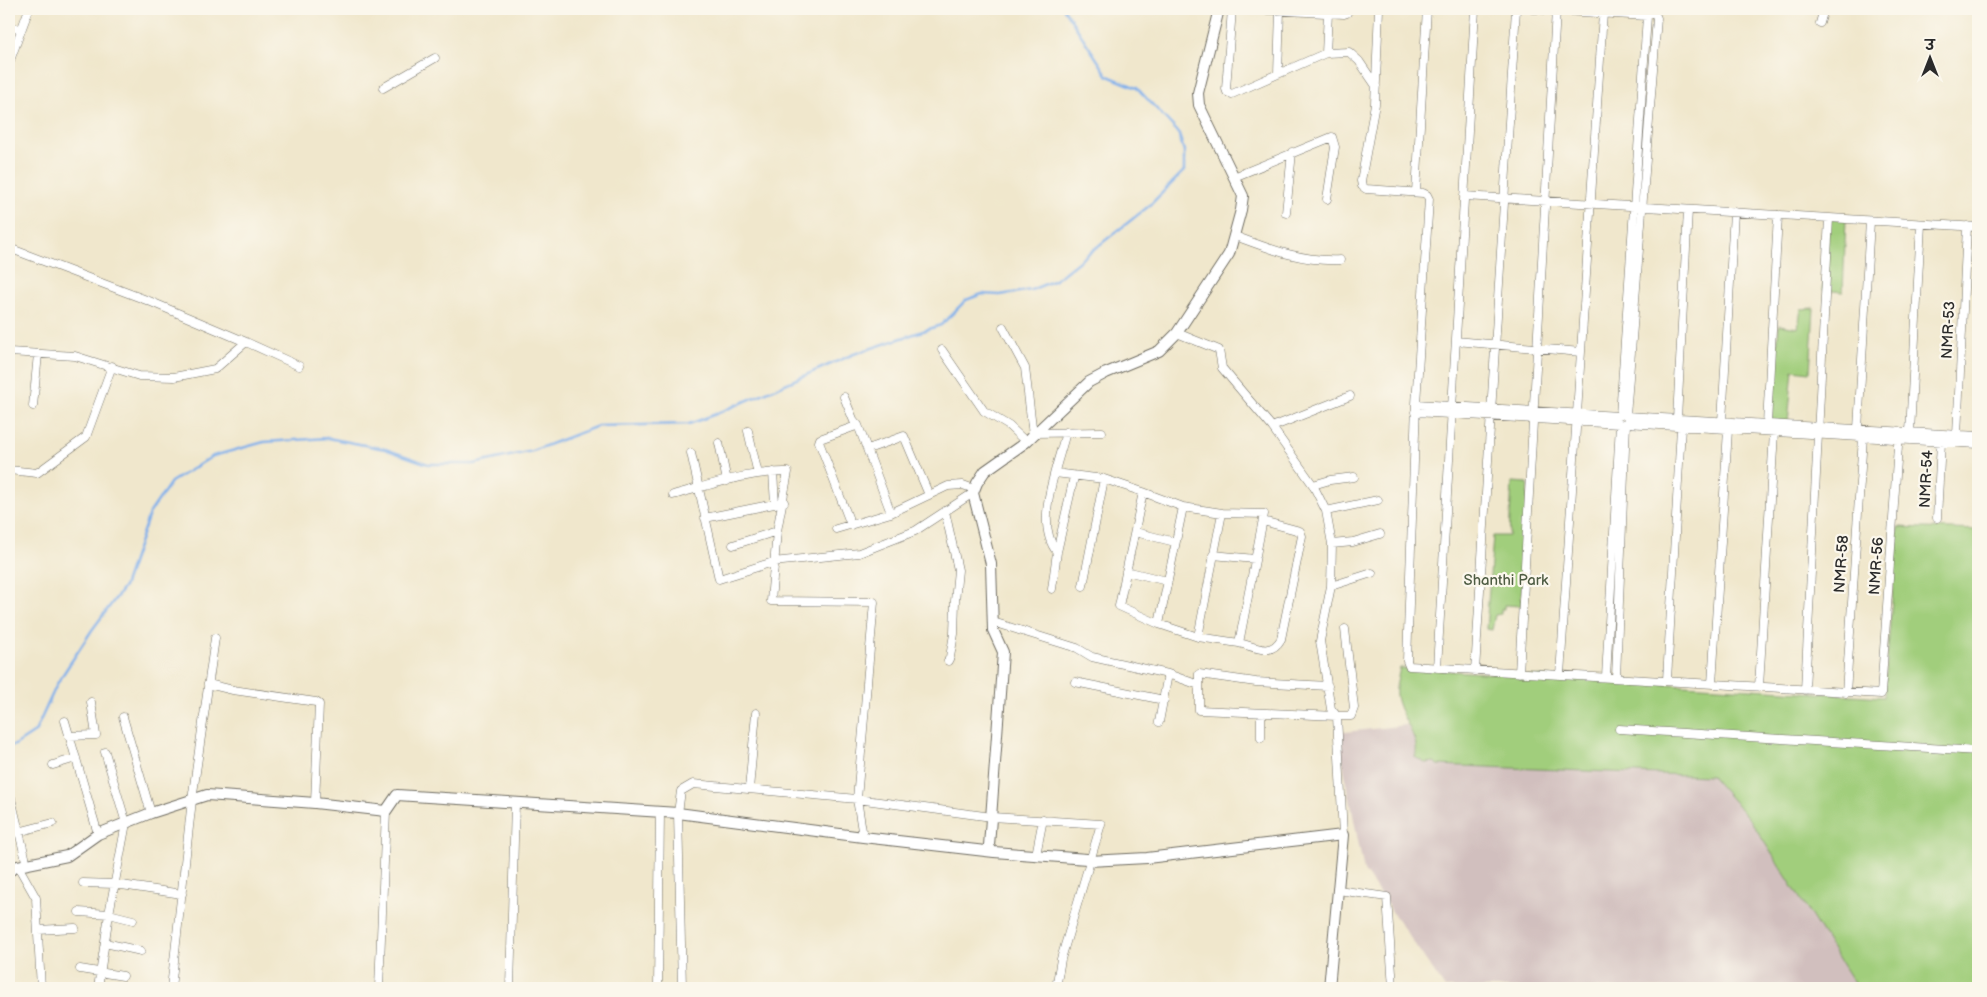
<svg xmlns="http://www.w3.org/2000/svg" width="1987" height="997" viewBox="0 0 1987 997" font-family="'Balsamiq Sans','Playpen Sans Deva',sans-serif">
	<style>
		.industrial { fill: #d1bfbe }
		.green { fill: #a1ce7b; stroke: #667c53 }
		.lines { fill: none; stroke-linecap: round; stroke-linejoin: round }
		.stream { stroke: #80b0eb; stroke-width: 2.5 }
		.minor-casing { stroke: #706d63; stroke-width: 9 }
		.tertiary-casing { stroke: #706d63; stroke-width: 12 }
		.minor { stroke: #fff; stroke-width: 8 }
		.tertiary { stroke: #fff; stroke-width: 10 }
		.labels { text-anchor: middle; stroke-width: 4.5; stroke-linejoin: round; paint-order: stroke }
		.street-label { font-size: 15px; fill: #2b2b2b; stroke: #fbf7ec }
		.park-label { font-size: 15px; fill: #4e5c43; stroke: #fbf7ec }
	</style>
	<rect width="100%" height="100%" fill="#fbf7ec"/>
	<filter id="ink" filterUnits="userSpaceOnUse"><feTurbulence type="fractalNoise" baseFrequency=".02" numOctaves="2"/><feDisplacementMap in="SourceGraphic" scale="10" xChannelSelector="R" yChannelSelector="G"/><feConvolveMatrix kernelMatrix="1 2 1 2 8 2 1 2 1" color-interpolation-filters="sRGB"/></filter>
	<filter id="wash" filterUnits="userSpaceOnUse"><feTurbulence type="fractalNoise" baseFrequency=".0096" numOctaves="4" result="noise"/><feDisplacementMap in="SourceGraphic" scale="20" xChannelSelector="R" yChannelSelector="G"/><feGaussianBlur stdDeviation="1.12" result="paint"/><feColorMatrix in="noise" values="0 0 0 0 0 0 0 0 0 0 0 0 0 0 0 0 0 1.4 0 .05"/><feComposite in="paint" operator="in"/></filter>
	<g filter="url(#wash)">
		<rect width="100%" height="100%" fill="#f0e7cc"/>
		<!-- industrial -->
		<path class="industrial" d="M1407,725L1415,740L1417,751L1425,763L1435,762L1437,765L1711,776L1751,821L1857,988H1445L1364,871L1337,733Z"/>
		<!-- green -->
		<path class="green" d="M1829,218L1846,219L1843,292L1823,290Z
			M1814,308L1810,372L1793,370L1788,422L1771,421L1779,325L1798,328L1801,309Z
			M1512,482L1528,483L1521,606L1504,605V609H1501V614L1495,615L1492,630L1486,629L1493,536H1509Z
			M1898,527L1978,530V988H1857L1751,821L1711,776L1437,765L1435,762L1425,763L1415,757C1422,738 1398,716 1396,695C1395,687 1398,677 1400,668L1884,697Z"/>
		<g class="lines">
			<!-- stream -->
			<path class="stream" d="M9,746L15,745L35,732L58,682L92,630L124,587L149,514L171,482L213,456L264,442L328,438L385,449L428,464H474L532,451L598,426L689,424L716,414L854,354L941,325L966,300L982,294L1000,295L1031,290L1055,280L1149,206L1184,171V151L1178,132L1137,88L1108,76L1064,9"/>
		</g>
	</g>
	<g filter="url(#ink)">
		<g class="lines">
			<defs>
				<path id="minor" d="M1232,9L1226,89L1227,92L1232,94L1326,53L1328,13
					M1251,9L1344,14L1347,13L1348,9
					M1379,9L1375,104L1361,181L1362,186L1366,189L1423,193L1427,195L1429,199L1416,404L1407,661L1409,666L1881,694L1899,431
					M1532,9L1647,16
					M1653,9L1657,18L1626,416L1978,436
					M1820,23L1824,9
					M9,25L20,30
					M1326,53L1349,52L1359,61L1376,86
					M9,63L29,9
					M1278,74L1280,10
					M383,88L435,58
					M1234,177L1332,137L1335,147L1327,199
					M1416,192L1427,9
					M1464,196L1978,227
					M1286,213L1292,152
					M1235,236C1270,249 1302,262 1340,260
					M9,248L149,301L246,342
					M1003,327L1025,368L1033,435
					M1177,333L1219,350L1222,368L1272,427L1313,485L1326,511L1332,544L1331,586L1320,641L1331,709L1337,716L1343,835
					M1456,341L1581,352
					M942,350L984,411L1009,426L1026,442
					M9,352L75,356L139,376L174,377L215,369L246,342L299,366
					M844,397L856,426L820,439L819,442L851,525
					M1416,404L1619,416
					M33,406L38,354
					M1415,412L1620,424L1606,677
					M1620,415L1647,16L1653,10
					M1677,419L1688,210
					M1722,422L1734,212
					M1767,424L1778,215
					M856,426L858,425L891,513
					M1272,427L1350,396
					M1858,429L1870,221
					M748,431L758,474
					M1910,432L1921,224
					M1035,433L1102,432
					M1957,435L1967,226
					M719,443L727,481
					M868,449L904,436L929,495
					M691,453L719,579L773,562L859,553L915,531L973,493
					M9,470L37,473L86,437L112,366
					M773,472L775,504
					M1055,473L1104,479L1143,492L1119,606L1159,624L1198,637L1239,643L1264,514L1222,513L1183,507L1143,492
					M1313,485L1330,480L1354,477
					M673,495C710,485 750,471 788,472L777,531L771,601L874,602L857,799L863,837
					M945,511L958,570L955,601L954,634L950,657L948,661
					M1326,511L1378,500
					M705,518L784,502
					M1937,518L1941,442
					M836,529L891,513L948,486L963,485L974,489
					M1135,532L1175,542
					M1332,544L1353,542L1380,534
					M733,545L777,531
					M1057,552C1033,523 1058,465 1066,432
					M1213,555L1255,559
					M1126,571L1167,581
					M1083,586L1104,479
					M1331,586L1372,573
					M1052,589L1057,552L1074,477
					M993,622L1077,648L1092,657L1168,674L1199,685
					M1159,624L1183,507
					M1198,637L1222,513
					M1239,643C1256,647 1271,657 1281,639L1302,536L1300,531L1263,521
					M1437,668L1475,9
					M1475,671L1516,9
					M1519,673L1556,10
					M1560,675L1603,13
					M1616,678L1626,423L1978,444
					M1667,680L1681,427
					M1075,682L1164,700
					M208,684L233,690L316,702L319,704L315,803
					M1712,684L1728,430
					M1328,686L1256,682L1199,674V710L1337,716H1351L1354,708L1345,629
					M1759,687L1774,432
					M1805,690L1829,218
					M1846,693L1863,437
					M1261,713V738
					M123,717L151,813
					M65,721L98,834
					M1159,722L1168,674
					M1619,729L1978,751
					M69,736L96,735L91,702
					M53,765L76,758
					M749,789L756,713
					M9,790L27,865
					M18,832L53,823
					M1036,855L1043,819
					M18,866L36,898L41,988
					M83,883L115,884L182,894
					M1338,890L1387,897L1393,988
					M79,912L109,914L133,920
					M38,930L75,928
					M105,943L141,951
					M80,969L123,976
					M98,988L109,914L126,823L105,752
					M171,988L192,800L215,638
					M379,988L386,811
					M510,988L515,803
					M658,988L660,812
					M682,988L678,813L681,791L693,784L857,799L992,817L1101,824L1061,959L1056,988"/>
				<path id="tertiary" d="M991,850L989,846L1003,652L993,630L991,564L973,493L977,483L985,471L1026,442L1089,382L1106,373L1159,351L1177,333L1229,254L1241,210L1243,196L1199,105L1198,93L1219,9
					M9,871L18,866L67,856L98,834L151,813L207,795L315,803L386,811L397,795L678,813L863,837L994,852L1087,859L1089,861L1147,858L1343,835L1329,988"/>
			</defs>
			<!-- minor casing -->
			<use href="#minor" class="minor-casing"/>
			<!-- tertiary casing -->
			<use href="#tertiary" class="tertiary-casing"/>
			<!-- minor -->
			<use href="#minor" class="minor"/>
			<!-- tertiary -->
			<use href="#tertiary" class="tertiary"/>
		</g>
	</g>
	<g class="labels">
		<!-- street labels -->
		<g class="street-label">
			<text transform="translate(1948 330) rotate(-87)" y="5">NMR-53</text>
			<text transform="translate(1926 479) rotate(-87)" y="5">NMR-54</text>
			<text transform="translate(1841 564) rotate(-86)" y="5">NMR-58</text>
			<text transform="translate(1876 566) rotate(-86)" y="5">NMR-56</text>
		</g>
		<!-- park labels -->
		<g class="park-label">
			<text x="1506" y="585">Shanthi Park</text>
		</g>
	</g>
	<!-- margin -->
	<rect width="1987" height="997" fill="none" stroke="#fbf7ec" stroke-width="30"/>
	<!-- north arrow -->
	<g transform="translate(1930 58)" stroke="#fbf7ec" stroke-width="4" paint-order="stroke">
	<path d="M0-4L9 19L0 12L-9 19Z" fill="#2b2b2b"/>
	<text y="-8" font-size="14" font-weight="bold" text-anchor="middle" fill="#2b2b2b">उ</text>
	</g>
</svg>
